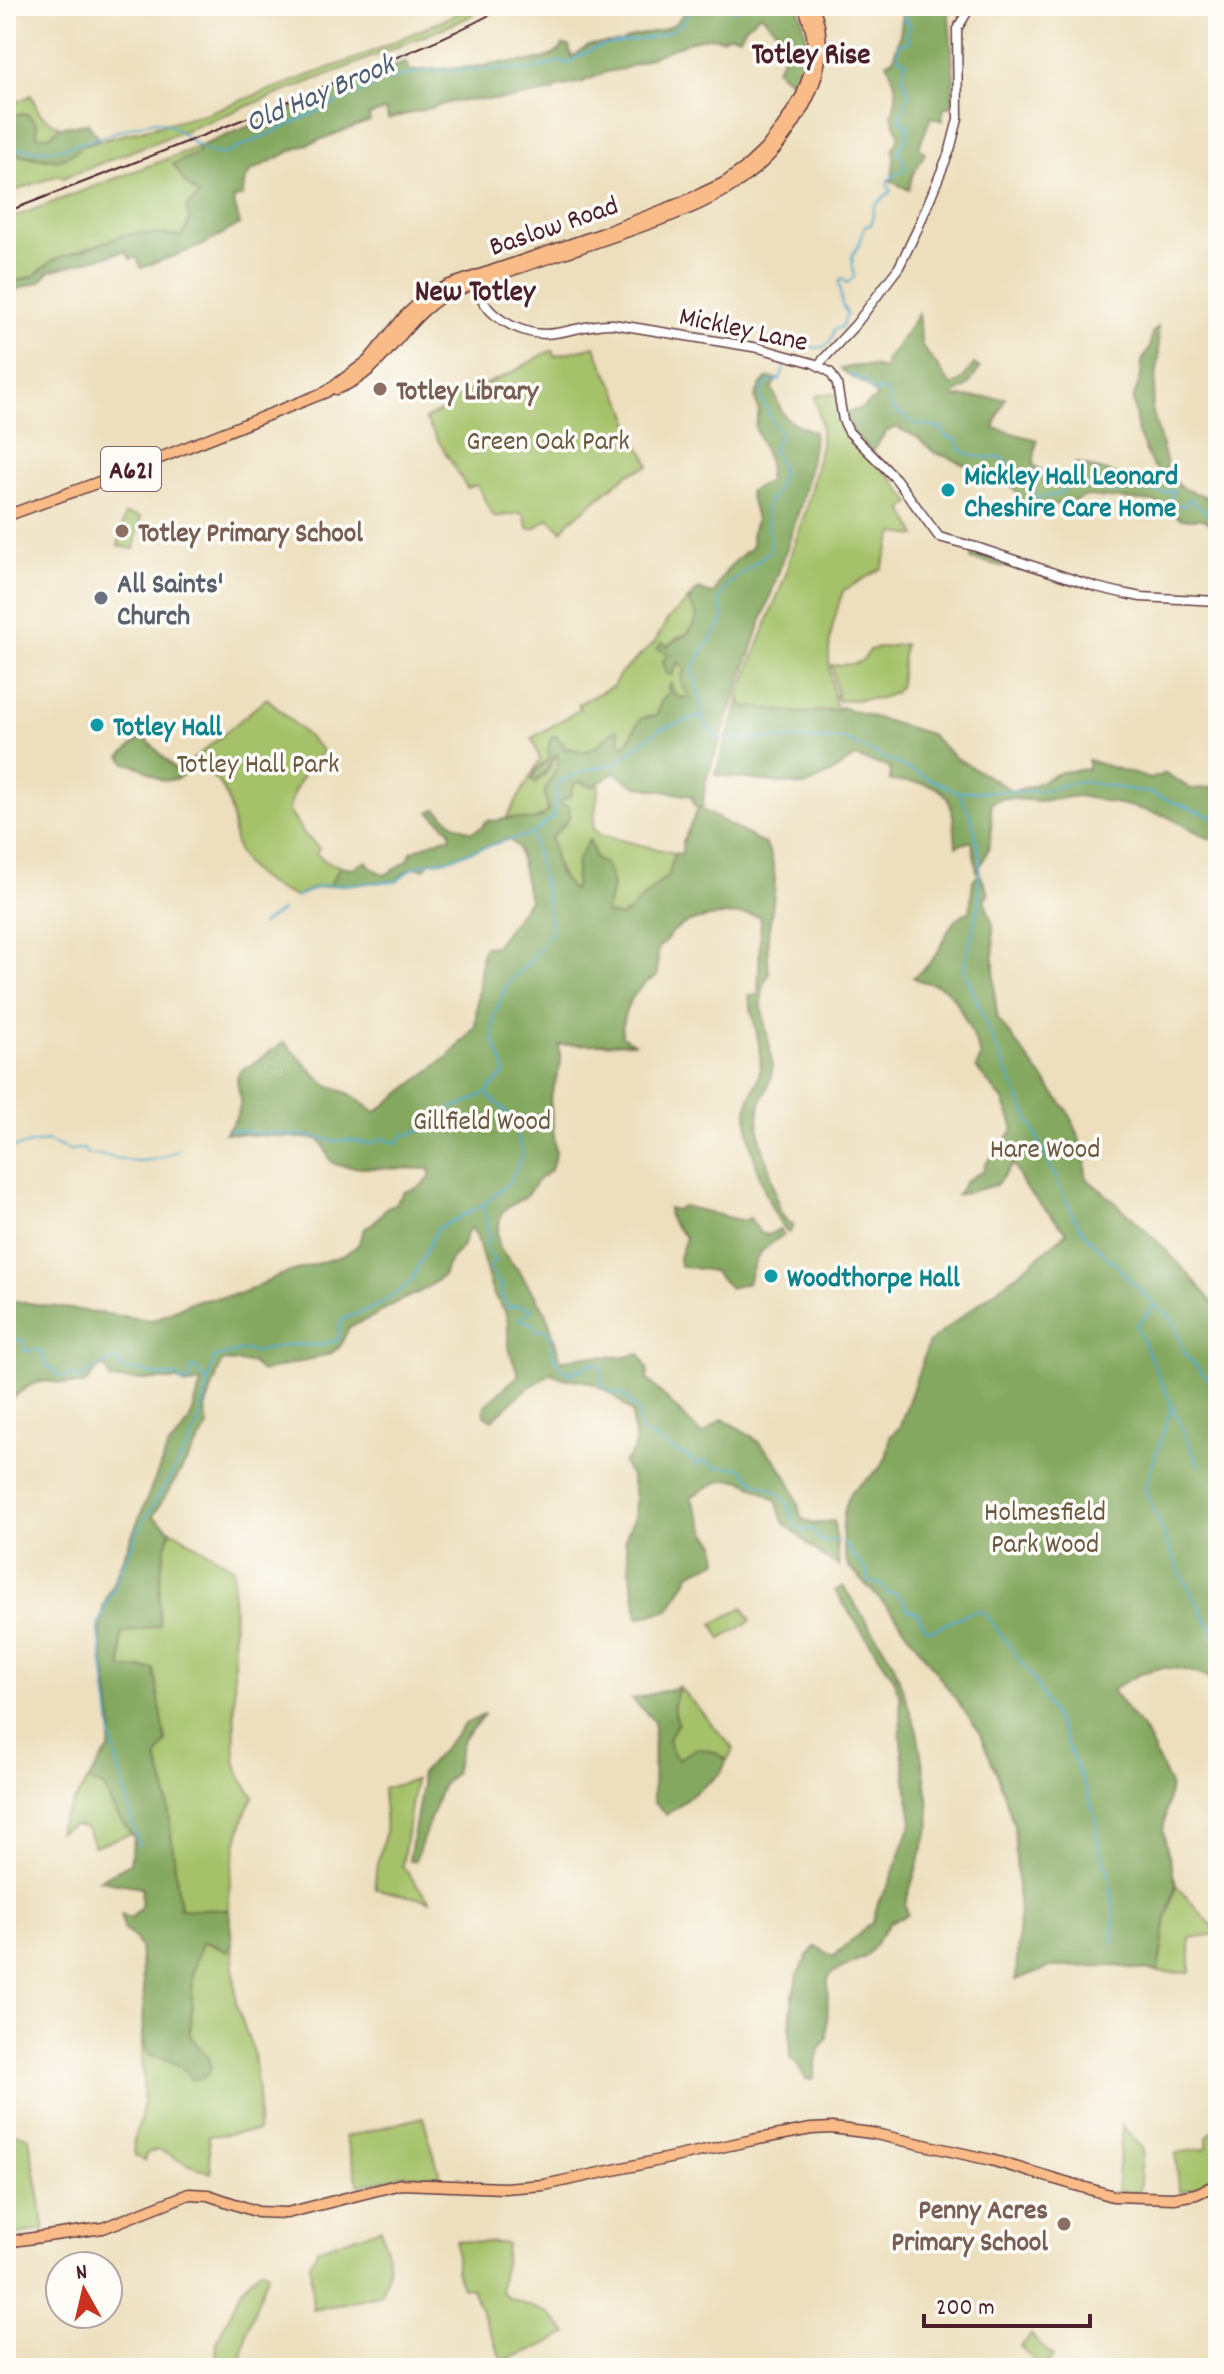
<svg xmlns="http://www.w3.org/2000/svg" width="1224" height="2374" viewBox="0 0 1224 2374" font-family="Dekko,sans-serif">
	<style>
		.green { fill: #a5c26a; stroke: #78704a; stroke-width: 2 }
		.forest { fill: #84a85e; stroke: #676444; stroke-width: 2; fill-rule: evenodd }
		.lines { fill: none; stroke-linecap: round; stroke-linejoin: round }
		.stream { stroke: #4ea9cc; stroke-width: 2 }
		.minor-casing { stroke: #623c41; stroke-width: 11 }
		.major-casing { stroke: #623c41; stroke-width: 13 }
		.minor { stroke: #fff; stroke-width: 8 }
		.major { stroke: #f9bc89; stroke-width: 10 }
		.rail { stroke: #4a1f2b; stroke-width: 2 }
		.education-dot { fill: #8d6e63; stroke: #fdfcf7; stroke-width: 3 }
		.culture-dot { fill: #0f9aa8; stroke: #fdfcf7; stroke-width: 3 }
		.worship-dot { fill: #6b7280; stroke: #fdfcf7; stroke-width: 3 }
		.labels { text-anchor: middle; stroke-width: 7; stroke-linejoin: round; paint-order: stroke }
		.shield { fill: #fdfcf7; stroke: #806168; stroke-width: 2 }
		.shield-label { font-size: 26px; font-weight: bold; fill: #4a1f2b }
		.street-label { font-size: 28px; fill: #4a1f2b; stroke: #fdfcf7 }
		.education-label { font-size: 28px; font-weight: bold; fill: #785e54; stroke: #fdfcf7; text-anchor: start }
		.park-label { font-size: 28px; fill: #6a5841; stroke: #fdfcf7 }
		.culture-label { font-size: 28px; font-weight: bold; fill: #0d838f; stroke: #fdfcf7; text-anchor: start }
		.worship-label { font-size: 28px; font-weight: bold; fill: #5b616d; stroke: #fdfcf7; text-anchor: start }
		.neighbourhood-label { font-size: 30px; font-weight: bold; fill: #4a1f2b; stroke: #fdfcf7 }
		.water-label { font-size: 30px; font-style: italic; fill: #4c5d73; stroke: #fdfcf7 }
	</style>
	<rect width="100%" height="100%" fill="#fdfcf7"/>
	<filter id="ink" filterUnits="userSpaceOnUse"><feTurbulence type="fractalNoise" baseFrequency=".0125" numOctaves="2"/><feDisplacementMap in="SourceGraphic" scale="16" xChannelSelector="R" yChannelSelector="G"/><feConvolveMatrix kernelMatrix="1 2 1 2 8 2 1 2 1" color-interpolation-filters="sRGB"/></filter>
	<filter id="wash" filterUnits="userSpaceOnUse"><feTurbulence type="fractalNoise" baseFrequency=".006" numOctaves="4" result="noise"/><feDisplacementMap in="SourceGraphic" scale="32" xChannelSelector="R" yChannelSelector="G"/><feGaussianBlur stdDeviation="1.8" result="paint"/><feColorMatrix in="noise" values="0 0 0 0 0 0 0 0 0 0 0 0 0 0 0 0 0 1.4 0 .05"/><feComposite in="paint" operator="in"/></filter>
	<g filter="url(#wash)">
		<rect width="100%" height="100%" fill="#eddfbd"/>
		<!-- green -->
		<path class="green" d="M474,6H490L458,22L353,65L63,178L59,175L6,194V153C33,157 62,168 83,145L204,114L367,54Z
			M31,95L40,114L60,127L49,136H37L36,124L27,114H14L9,106Z
			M198,147L200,195L182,237L140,233L53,260L34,276L6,284V220Z
			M595,346C603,372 634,412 631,436L644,453L649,466L628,474L570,521L562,531L549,518L534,529L528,528L524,515L521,513L494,517L477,485L467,488L425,419L448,407L446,402L509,374L548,352L553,351L554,356Z
			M819,394H836L840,421L846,434L891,477L911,503L903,509L917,536L894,533L882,568L843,591C826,641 825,658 837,710L800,713L744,706L738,697L786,574L789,560L806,510L821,445V424L815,397Z
			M125,514L141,517L134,549L118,546Z
			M688,600L697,616C693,637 689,630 676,639C670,644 666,647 658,649L669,654L672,675L678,662L684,667L685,672L682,686L688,693L689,697L682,698L669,693L661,701L657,716L642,718C633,726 634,738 625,745L619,742L613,731L597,746L586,752L565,748L551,757L534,771L537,781L547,773L557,754L559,762C554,772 548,783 546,795C545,803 549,807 546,815L530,821L506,819L540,760L532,738L580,709L578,704L613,686L620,674L655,642L667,620Z
			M904,644L900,685L895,693L881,698L838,701L832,665C848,664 863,667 869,650Z
			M267,698L323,751C305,772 294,783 289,811L304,834L319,848L316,854L327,862L340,866L330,886L314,888L295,897C266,885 237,868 234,834C233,818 230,799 221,786C215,775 201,770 191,765L190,762Z
			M577,781L592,787L599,783L593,829L600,835L674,853L669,875C651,887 640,905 621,917L605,914L613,888L607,867L596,860L590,841L577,861L575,888L572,890C558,876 553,857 551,838L566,823L560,801L571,795L574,784Z
			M171,1530L233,1567L235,1760L241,1779L254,1796C239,1819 227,1881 229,1909H180L166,1790L157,1758L153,1669L122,1668L121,1633L160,1624C157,1591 160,1562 171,1530Z
			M743,1607L751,1621L721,1639L713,1624Z
			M679,1687L734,1749L727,1760C710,1750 694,1748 678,1760L671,1750L667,1739C677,1719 670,1705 679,1687Z
			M415,1780L402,1866L430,1901L376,1889C373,1868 381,1853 385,1833C387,1820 383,1803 383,1789Z
			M88,1781L104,1787L114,1810L133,1833L94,1846L87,1828L73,1825L58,1832L60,1823Z
			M1176,1885L1218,1932V1934L1190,1938V1973L1158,1972L1166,1918Z
			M202,1941L226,1951L232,1944L237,2007L254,2053L259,2105L258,2131L208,2136L211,2173L180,2161L160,2150L147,2153L145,2161L135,2155C130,2137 137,2133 141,2118C147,2093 140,2065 143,2040L148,2054L165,2058L184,2067L209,2060L190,2035L193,1972Z
			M423,2117L440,2175H402L359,2186L345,2137Z
			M1122,2126L1143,2148L1139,2192L1117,2191Z
			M1215,2129L1218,2139V2159L1216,2160L1218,2179L1204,2186L1179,2192L1176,2153L1207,2148V2137Z
			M6,2131L29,2137L45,2230L6,2236Z
			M381,2228C387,2255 395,2270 379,2295L313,2310L310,2263L318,2249Z
			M456,2240L507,2244L500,2290L508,2298L549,2313L568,2333L542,2346L503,2361L471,2287L462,2288L456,2270Z
			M261,2269L268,2273L247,2331L240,2368H217L216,2343L243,2287Z
			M1031,2335L1053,2357L1042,2368L1020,2346Z"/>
		<!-- forest -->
		<path class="forest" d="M685,6H798C810,39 810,55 797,87L776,69L790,45L761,14L746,26L740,37L730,35L722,39L709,37L688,42L623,69L606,72L583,82L554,88V91L511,99L456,101L388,119L386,110L369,115L370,121L295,149L251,171L244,183L243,196L233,199L240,224L201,246L141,268L137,257L130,259L126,251L50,271L40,282L6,293V284L34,276L53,260L124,235L140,233L182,236L190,222L186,208L199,195L186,184L173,164L198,153V147L406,62L410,71L485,66L494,63C513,62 555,64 563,45L569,46L572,57L589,45L621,42L633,36L662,30L676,23L684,13Z
			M900,6H948L954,77L952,107H944L942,121L931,117L919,148L925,153L912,176L909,190L889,180L893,178C891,169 896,162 893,148C905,130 895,131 892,115C899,91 897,85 887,62L893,59C898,42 905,24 900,6Z
			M6,101L14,114H27L37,124V136H49L61,127L88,123L99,140L83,145L74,153L59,160L6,153V136L12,137L6,123Z
			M918,314L922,346L952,386L961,381L974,364L980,368L967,387L955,394V397L1005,398L994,428L1037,440L1033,465L1067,485L1076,463L1152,485L1157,484L1166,475H1170C1181,488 1182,489 1199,494C1206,496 1209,500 1218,501V528L1203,519H1181L1161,504L1155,502L1087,496L1066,504H1056L1049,510L1040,514L1031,504L1022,500L1009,483L997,474L985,470L983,473L977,470L976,471L951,458L935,453L917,437L896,427L886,432L872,452C860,440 847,430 845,412L861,409L877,397C864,378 857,384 841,369C855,365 869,364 884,369L886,363L885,361L895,349Z
			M1158,327L1159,356L1152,409L1167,464L1166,471L1160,472L1152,465L1138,433L1133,400L1141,376L1142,361L1150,348L1152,333Z
			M768,378L777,379L772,388C784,419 783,420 814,432C810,490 788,543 770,597C748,659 727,721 705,783L703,806L699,808L766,845C782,874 772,904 768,935C767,947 768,961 769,974C750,1003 774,1038 772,1070C772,1084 761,1097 759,1111C755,1134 768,1161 773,1183C776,1193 776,1203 781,1213C784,1219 787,1222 794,1225L789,1233C767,1214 747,1141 747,1112C747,1097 759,1084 760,1070C763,1045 752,1020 749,996L758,995L761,917C740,912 693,915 675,930C669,935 665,943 658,948L657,976C634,987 621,1011 622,1036L634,1043L559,1045L561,1064L550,1099L556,1155L551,1170L538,1180L526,1196L504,1210L501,1215L497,1235L500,1249L519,1271L546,1312L561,1361L581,1356L622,1357L640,1354L648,1370L647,1379L702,1435L723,1419C733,1426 747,1431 756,1440C780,1461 796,1487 801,1518L812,1524L834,1521L839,1566L823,1557L783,1522L776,1500C736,1475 733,1471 691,1497L707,1533L716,1544L718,1561L691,1573L669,1610L638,1618L625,1539L634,1518L635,1497L631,1477L623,1463C647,1439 628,1438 633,1414C620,1400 603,1385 584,1381C570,1378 565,1381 552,1373L525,1390L492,1420L484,1415L485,1405L519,1375L508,1348V1323L505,1311L493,1294L476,1235L471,1228H469L462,1247L447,1265L443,1276L422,1291L395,1303L374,1316L349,1327L340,1346L330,1354L261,1372L253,1363L222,1361L205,1409L208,1427L153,1516L171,1530C160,1562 157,1591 160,1625L121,1634L122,1668L154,1669L166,1741L157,1758L166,1790L180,1909H229L232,1944L227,1952L215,1945L202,1942L193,1972L190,2035L209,2060L211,2070L203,2078L192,2080C180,2062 168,2059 148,2054L143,2040L144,1998L140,1947L134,1937L124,1930L121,1914L131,1918L141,1907L142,1887L99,1880L130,1863L134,1838L114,1810L104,1787L88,1781L109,1749L113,1730L100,1633L103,1607L168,1447C192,1425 193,1413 201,1382L185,1385L178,1380H111L107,1369L103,1367C94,1369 91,1380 83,1385C48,1385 44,1371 13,1398L6,1392V1300L150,1320L156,1319L191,1302L243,1293L278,1276L344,1255L358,1245L364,1229L374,1222L387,1207L395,1204L404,1192L418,1188L430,1178V1169C411,1168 349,1170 335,1164C325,1159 328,1146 318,1139L224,1133C232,1126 238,1116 240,1105C243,1088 226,1074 251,1065L284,1042L319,1078L328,1085L350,1094L376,1112L450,1055L475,1027L482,951L485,947L495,946L529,900L518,847L509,839L443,861L429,862L424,869L415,867L404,873L397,881L330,886L331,883L340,866L352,868L367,861L371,867L385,875L408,860L411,852L440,839L451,838L450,830L430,812L437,809L455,825L472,832L482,827L487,820C495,823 503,818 512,818C526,819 537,824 548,811C547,804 544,798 545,791C549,778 562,767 557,754C547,762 550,772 535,782L532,780C533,769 544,766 550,757L548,750L551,737L557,736L559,741L563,742L565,748L586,751L597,746L617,729L620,735L619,742L625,745C634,738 633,726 642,718L657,716L661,701L669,693L668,687L671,684L675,695L682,698L688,697V693L682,686V675L685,672L684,666L678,662L672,675L666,673L663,660L669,654L657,649L662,642L667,646C680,637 694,634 697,616L688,600L699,589L711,594L715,593C720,574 737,558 752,547V534L756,520L749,492L768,481L769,463L755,427L759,412L755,399L757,392L761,384ZM615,773L635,786L692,796L694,805L698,808L682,844V854L674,853L669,875C651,887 640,905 621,917L605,913C611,895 615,882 605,864L596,860L589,840L577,861L575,888L572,890L558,872L551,838L569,818L570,809L567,805H561L560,801L569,798L574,784L582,781L592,787Z
			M974,550L1037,571L1031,573L971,559Z
			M739,701L744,706L800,713L837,710L840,707L930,734L953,756L1013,791L1029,787L1061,772L1088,769V760L1151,779L1166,773L1191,789L1218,787V843L1166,816L1129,806L1078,796L1040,801L1001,798L991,803C992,832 993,847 977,872L972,841L956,846C953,788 946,783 890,781V768L855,757L830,774L805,786L715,775Z
			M143,736L176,770L184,774L177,779L163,781L140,767L126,763L121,756Z
			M980,874L989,893L984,899L993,925L995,999L998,1019L1067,1110L1078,1133L1085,1161L1086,1178C1135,1217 1180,1261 1218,1309V1682C1172,1662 1155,1662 1112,1690L1146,1734L1170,1785L1163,1831L1176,1885L1166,1918L1158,1972L1116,1966L1049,1967L1016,1980L1019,1916L1014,1826L998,1776L978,1730L895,1615L849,1567C840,1547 840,1510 852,1491C856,1487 863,1483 867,1479C885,1466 888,1457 890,1436L899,1428L929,1342L1031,1263L1067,1232L1025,1188L1013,1164L996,1185L957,1195L966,1181L983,1171L987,1162L996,1153L1014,1128L1003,1100L976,1068L981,1057C976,1042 956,994 944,988C934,982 922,984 913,977C922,971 931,963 937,953C946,938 951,915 970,912L973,880Z
			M683,1206L743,1221L750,1218L760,1233L769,1235L779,1229L784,1235C760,1249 755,1256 748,1283L730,1288L713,1271L680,1266L679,1257L686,1238C677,1227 668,1224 668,1208L676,1210Z
			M843,1586L893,1662L917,1731L928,1796L930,1826L905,1905L908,1915L890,1922L867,1956L832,1973L828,1979L827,2039L819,2048L813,2080L806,2079L797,2064L790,2057C790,2019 788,1974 816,1946L833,1957L873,1922L878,1902L888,1886L912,1822L901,1743L900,1697L893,1677L835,1591Z
			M679,1687L673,1706L678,1723L668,1739L671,1750L678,1759L697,1748L714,1752L727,1760L721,1773L666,1815L653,1802L654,1721L632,1699Z
			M485,1714L463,1739L454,1773L442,1786L415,1861H409L422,1785L420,1775L465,1724Z"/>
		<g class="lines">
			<!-- stream -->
			<path class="stream" d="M726,6L734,12L744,6
				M6,145C57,163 106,130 155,121C184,124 193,155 225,154L382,82L405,75L427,71L536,69L560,61L568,64C575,57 586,52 596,48C622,38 687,43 690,6
				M796,351L804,345C819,350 831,350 834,330L842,327L847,313L842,305L839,282L842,278L847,283L854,277L852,256L859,245L865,226L871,225L875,205L891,191L887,184L888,180L905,169L903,159L898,152L907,138L906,133L909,127L900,119V115L905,108V100L909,96L906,83L902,77L906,62L897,56L899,43L906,44L910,40L905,34L910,29L909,23L904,22V20L909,12L908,6
				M849,374L866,381L868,387L878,393L882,390L889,395L890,403L898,414L904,415L918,426L929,424L935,429L941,428L945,436L958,441L959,448C971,459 987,458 1002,458L1034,491L1035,498L1057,495L1066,488L1089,483L1099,484L1107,491L1121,492L1125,488H1132L1164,493L1174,490L1170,500L1175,504L1185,506L1189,498L1211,517L1218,518
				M702,717V720L717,739H844L958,792L972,818L980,859L979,903L964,969L997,1050L1074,1217L1084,1233L1155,1305L1171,1317L1186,1355L1218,1390
				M958,792L1040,791L1079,781L1150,793L1218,819
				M295,897L321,886L397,881C404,875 408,870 417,866C427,862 437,862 448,859C476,851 503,840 532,834
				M261,925L282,910
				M230,1130C245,1129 260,1136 275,1133L280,1135L283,1133L292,1137L297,1134L303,1136L322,1138L331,1141L350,1140L371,1144L381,1138L397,1143L405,1134L410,1135L418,1130L424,1131L434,1120L454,1106H461L484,1094
				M6,1149L47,1141L69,1150L84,1149L88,1155C103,1153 114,1159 128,1160C144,1163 166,1158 179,1149
				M483,1205L489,1236L486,1247L495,1262L489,1267L497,1281L504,1286L499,1289L508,1308L515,1305L530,1308L532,1311L518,1319L533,1324L535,1330H543L552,1336C551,1357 554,1366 574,1375L573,1370L578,1367L582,1371L589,1363L602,1366L601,1385L613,1393L623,1394L639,1413L640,1430L682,1455H686L697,1466L704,1460L714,1467L742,1468C745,1471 747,1475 750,1478C759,1486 774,1487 783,1497C793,1509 789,1518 802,1530L811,1529L823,1542L838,1540
				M1155,1305L1136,1326L1172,1405L1145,1489L1180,1572L1212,1629L1218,1643
				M6,1336L24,1341V1351L41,1350L47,1367L54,1370L59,1377L71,1375L78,1380L115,1358L121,1367L129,1372L134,1369L159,1376H177L183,1383L191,1380L190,1370L195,1367L208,1383L214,1358L243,1350L254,1352L288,1345H321L338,1340L341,1320L379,1305L410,1283L437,1229L483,1205L509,1183L523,1154L513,1118L486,1093L505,1073L504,1066L493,1039L494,1017L507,984L530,962L552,932L545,888L532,834L553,817L559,782L589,769L616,764L659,729L702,716L700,694L692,669L724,618L719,600L729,584L771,550L766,505L775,492L783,472L773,449L780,434L762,401L761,392L768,382L780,380L786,362
				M1172,1405L1199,1466
				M842,1541L866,1570L869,1582L882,1585L887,1593H895L905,1602L907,1609L918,1614L926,1629L932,1630L969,1613L983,1610L1032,1676L1061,1730L1087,1791L1096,1820L1098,1844L1110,1877L1113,1904L1114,1944
				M139,1846L113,1745L98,1625L137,1533L186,1450L200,1421L209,1381"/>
		</g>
	</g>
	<g filter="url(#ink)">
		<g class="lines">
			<defs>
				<path id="minor" d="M474,281C477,289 480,297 485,304C496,321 524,334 545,334C568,333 589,323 613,324L759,348L813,363L830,372L837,384L843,420L849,432L896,479L939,537L976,547L1096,587L1126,594L1141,597L1218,601
					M818,365L856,324L889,280L899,267L918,228L950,150L958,119L957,29L971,6"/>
				<path id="major" d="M336,389C387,371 399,322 445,295C511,268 581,249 648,224C682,212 717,199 746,176C771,158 790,133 804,106C821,74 827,40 813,6
					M6,516L102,481L326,392L368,361L405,316L421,301L447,286L601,234L681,203L724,183L745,168L765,149L783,126L802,95L810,71L813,49L812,33L804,6
					M6,2242L103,2228L189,2194L208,2195L258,2212L287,2213L401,2184L504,2188L544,2185L753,2140L811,2129L832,2128L871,2133L991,2160L1113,2196L1174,2198L1196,2194L1218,2184"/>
			</defs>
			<!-- minor casing -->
			<use href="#minor" class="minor-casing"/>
			<!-- major casing -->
			<use href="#major" class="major-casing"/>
			<!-- minor -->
			<use href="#minor" class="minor"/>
			<!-- major -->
			<use href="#major" class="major"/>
			<!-- rail -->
			<path class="rail" d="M6,212C114,171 221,129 328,85C388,60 450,38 506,6"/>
		</g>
	</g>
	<!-- markers -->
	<g class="education-dot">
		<circle cx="380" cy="389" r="8"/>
		<circle cx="122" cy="531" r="8"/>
		<circle cx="1064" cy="2224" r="8"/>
	</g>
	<g class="culture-dot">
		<circle cx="948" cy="490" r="8"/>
		<circle cx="97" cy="725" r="8"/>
		<circle cx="771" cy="1276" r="8"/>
	</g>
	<circle class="worship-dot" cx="101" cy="598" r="8"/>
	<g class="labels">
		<!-- shield labels -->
		<rect class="shield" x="101" y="447" width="60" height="44" rx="6"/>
		<g class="shield-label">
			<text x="131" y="478">A621</text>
		</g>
		<!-- street labels -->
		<g class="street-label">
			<text transform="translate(553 224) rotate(-19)" y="10">Baslow Road</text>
			<text transform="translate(744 327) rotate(12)" y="10">Mickley Lane</text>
		</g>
		<!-- education labels -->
		<g class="education-label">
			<text x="396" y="399">Totley Library</text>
			<text x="138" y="541">Totley Primary School</text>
			<text x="1048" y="2218" text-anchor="end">Penny Acres<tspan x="1048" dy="32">Primary School</tspan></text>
		</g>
		<!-- park labels -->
		<g class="park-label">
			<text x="548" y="449">Green Oak Park</text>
			<text x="258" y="772">Totley Hall Park</text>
			<text x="482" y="1129">Gillfield Wood</text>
			<text x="1045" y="1157">Hare Wood</text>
			<text x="1045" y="1520">Holmesfield<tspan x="1045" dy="32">Park Wood</tspan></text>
		</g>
		<!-- culture labels -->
		<g class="culture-label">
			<text x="964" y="484">Mickley Hall Leonard<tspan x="964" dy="32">Cheshire Care Home</tspan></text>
			<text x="113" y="735">Totley Hall</text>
			<text x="787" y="1286">Woodthorpe Hall</text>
		</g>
		<!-- worship labels -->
		<g class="worship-label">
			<text x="117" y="592">All Saints'<tspan x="117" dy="32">Church</tspan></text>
		</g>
		<!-- neighbourhood labels -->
		<g class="neighbourhood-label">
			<text x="811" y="63">Totley Rise</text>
			<text x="475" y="300">New Totley</text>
		</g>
		<!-- water labels -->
		<g class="water-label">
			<text transform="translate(319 92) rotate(-23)" y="10">Old Hay Brook</text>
		</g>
	</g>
	<!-- margin -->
	<rect width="1224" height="2374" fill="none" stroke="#fdfcf7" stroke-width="32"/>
	<!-- north arrow -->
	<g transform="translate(84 2290) rotate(352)"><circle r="38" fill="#fdfcf7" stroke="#b5a4a5" stroke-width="2"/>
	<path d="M0-6L14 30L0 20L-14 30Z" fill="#c8321e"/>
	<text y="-12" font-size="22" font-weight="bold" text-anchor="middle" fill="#4a1f2b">N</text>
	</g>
	<!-- scale -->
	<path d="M924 2314v12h166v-12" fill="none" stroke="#4a1f2b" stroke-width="4"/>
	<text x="936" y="2314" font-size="24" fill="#4a1f2b" stroke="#fdfcf7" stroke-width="6" paint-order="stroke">200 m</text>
</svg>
